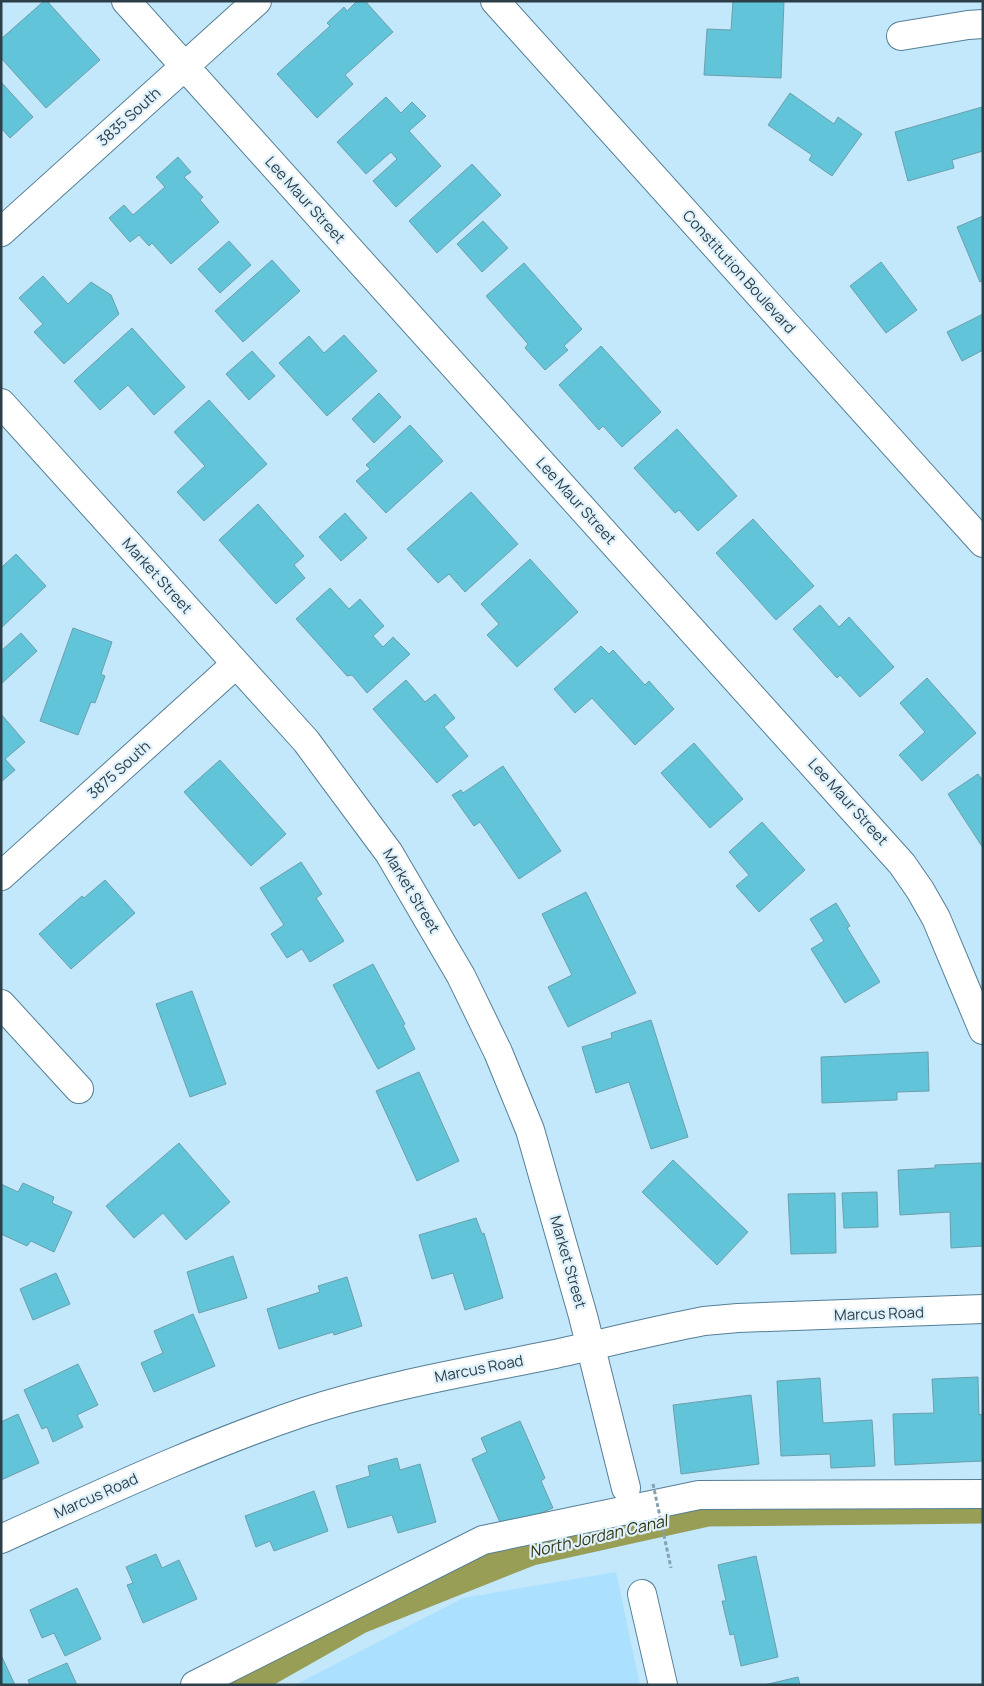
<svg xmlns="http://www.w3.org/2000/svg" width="984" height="1686" viewBox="0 0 984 1686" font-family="Manrope,sans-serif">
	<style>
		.built { fill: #abe1ff }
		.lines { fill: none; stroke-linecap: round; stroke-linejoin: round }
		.canal { stroke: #989e55; stroke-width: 31 }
		.building { fill: #61c4d8; stroke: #6ba0ac }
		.minor-casing { stroke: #557f96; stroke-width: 30 }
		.major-casing { stroke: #557f96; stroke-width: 30 }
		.minor { stroke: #fff; stroke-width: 28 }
		.major { stroke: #fff; stroke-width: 28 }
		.path-bridge { stroke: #85a2b1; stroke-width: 3; stroke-dasharray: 4 2.5; stroke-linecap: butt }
		.labels { text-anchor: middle; stroke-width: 4.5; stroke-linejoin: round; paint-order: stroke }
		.street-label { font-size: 15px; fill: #2c3e48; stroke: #dff1fb }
		.water-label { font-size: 16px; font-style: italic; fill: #333615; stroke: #dff1fb }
	</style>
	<rect width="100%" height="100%" fill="#c3e7fb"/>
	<!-- built -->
	<path class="built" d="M616,1572L640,1685H295L463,1598Z"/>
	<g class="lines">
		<!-- canal -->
		<path class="canal" d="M242,1685L360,1618L531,1550L707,1511L983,1508"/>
	</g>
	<!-- building -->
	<path class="building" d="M44,1H47L100,60L46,108L1,58V39Z
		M357,1H365L393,32L345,75L353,84L317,118L277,74L330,26L327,23L344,7L347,11Z
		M733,1H784L781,78L704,75L707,29L731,30Z
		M1,82L33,117L10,138L1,128Z
		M790,93L834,124L838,117L862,134L832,176L809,160L812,155L768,125Z
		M386,97L401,113L412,102L426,116L409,131L441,166L396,207L373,181L397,159L391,152L366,174L337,142Z
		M982,107L983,151L952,160L954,168L908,181L895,132Z
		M178,157L191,172L184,177L203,197L200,200L219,222L171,264L152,243L149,246L139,235L130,242L109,218L124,205L133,215L165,187L156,177Z
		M472,164L501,195L437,253L409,221Z
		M983,216V281L980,282L957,227Z
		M483,221L508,248L482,272L457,244Z
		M229,241L251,265L220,293L198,269Z
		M272,260L300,291L243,342L215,311Z
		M881,262L917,310L886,333L850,286Z
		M524,263L582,329L564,346L568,350L545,370L525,348L528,344L486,296Z
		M43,276L68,304L91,282L111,295L119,314L64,364L34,332L43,324L19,298Z
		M983,314V350L962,361L947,332Z
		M132,328L185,387L154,415L128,385L100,410L74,381Z
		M344,335L377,371L327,416L279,363L309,336L324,353Z
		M601,346L661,412L622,447L603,426L599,430L559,385Z
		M252,351L275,376L249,400L226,374Z
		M379,393L401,417L374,443L352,419Z
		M209,400L267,464L204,521L177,492L205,466L174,432Z
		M410,425L443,461L386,513L356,481L370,469L366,465Z
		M677,429L737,496L698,531L679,510L675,513L634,468Z
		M471,492L518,544L465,592L449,574L438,583L407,549Z
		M258,504L304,556L294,565L305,578L276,604L219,540Z
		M345,513L367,538L341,561L319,537Z
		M753,519L814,586L776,620L716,553Z
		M16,554L46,586L1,628V568Z
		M530,559L578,612L517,667L487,635L499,624L481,604Z
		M330,588L349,609L360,599L384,626L373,636L383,647L393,637L410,654L367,693L352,675L347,676L296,619Z
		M820,605L839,627L849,617L894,667L860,697L840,675L837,678L793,629Z
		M73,628L112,642L101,674L105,676L95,703L91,702L78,735L40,721Z
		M21,633L37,651L1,684V651Z
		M601,646L609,654L613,650L645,685L649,681L674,709L635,745L592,698L575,713L554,689Z
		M927,678L976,733L922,781L899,755L925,732L900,703Z
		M406,680L425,702L435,694L455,718L444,727L468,756L437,783L373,709Z
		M1,714L25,742L5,759L15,770L1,782Z
		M694,743L743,799L710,828L661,773Z
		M220,760L286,834L251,866L184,792Z
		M503,766L561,851L519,879L480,822L474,826L452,795L461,790L463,793Z
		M978,774L983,781V848L948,794Z
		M762,822L805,870L759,912L736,886L749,875L729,852Z
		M301,862L322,894L316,898L344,941L310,962L302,949L287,958L271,934L284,925L260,888Z
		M105,880L135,913L71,969L39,934L82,896L84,898Z
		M586,892L636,993L568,1027L548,987L572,975L542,914Z
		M836,903L850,926L847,928L880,982L845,1003L811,949L824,941L810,919Z
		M373,964L405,1024L403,1025L415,1049L378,1069L333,985Z
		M192,991L226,1084L190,1097L156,1004Z
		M651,1020L688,1137L651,1149L629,1082L596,1093L582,1047L612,1038L611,1033Z
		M928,1052L929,1091L897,1092V1100L822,1103L821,1057Z
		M419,1072L459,1161L417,1181L376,1091Z
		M179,1143L230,1202L186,1240L163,1213L134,1238L106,1206Z
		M673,1160L748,1232L717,1265L642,1192Z
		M982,1163L983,1246L951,1248L950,1212L900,1215L898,1170L935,1168V1165Z
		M23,1183L54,1197L52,1203L72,1212L54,1252L31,1241L27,1246L1,1234V1184L18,1192Z
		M877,1192L878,1227L844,1228L842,1193Z
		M835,1193L836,1253L791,1254L788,1194Z
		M476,1218L482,1234L484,1233L503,1298L465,1310L453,1273L432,1279L419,1235Z
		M233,1256L247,1298L199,1313L187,1272Z
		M56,1273L70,1304L33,1320L20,1289Z
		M347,1277L362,1326L334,1335L333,1332L279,1349L267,1309L320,1292L318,1286Z
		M193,1314L215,1366L154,1392L141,1363L163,1353L154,1331Z
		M78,1364L98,1405L77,1415L83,1427L53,1442L47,1427L42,1429L24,1390Z
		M978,1377L979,1415L983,1414V1461L895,1465L893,1414L934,1413L932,1379Z
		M820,1378L823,1423L872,1420L875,1466L831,1468L830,1454L781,1456L777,1381Z
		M751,1395L759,1464L681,1474L673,1405Z
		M18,1414L39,1463L1,1480V1422Z
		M520,1421L545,1478L541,1481L553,1508L503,1529L472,1459L487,1452L481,1438Z
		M397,1458L400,1470L420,1464L436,1522L398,1533L392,1515L348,1528L336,1486L370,1476L368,1466Z
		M314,1491L328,1531L274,1551L270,1541L256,1547L245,1516Z
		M156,1554L162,1568L179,1560L197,1599L143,1623L127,1585L133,1583L126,1567Z
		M756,1556L778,1657L741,1666L734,1634L730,1635L722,1601H726L718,1565Z
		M77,1588L101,1639L65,1656L54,1633L42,1638L30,1610Z
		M1,1655L15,1685H1Z
		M67,1663L77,1685H30L28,1680Z
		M798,1677L800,1685H764Z"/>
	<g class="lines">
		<defs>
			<path id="minor" d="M126,1L902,864L920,890L936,918L983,1030
				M901,36L968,25L983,24
				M1,232L257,1
				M1,403L306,741L389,853L461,976L498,1052L530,1130L583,1316L626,1488
				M1,876L236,664
				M1,1004L79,1089
				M1,1539C101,1494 200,1447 304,1412C384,1386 467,1372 550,1355C601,1344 652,1331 704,1321L738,1318L983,1309
				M642,1594L663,1685
				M195,1685L483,1540L699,1495L983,1494"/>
			<path id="major" d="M495,1L983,543"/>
		</defs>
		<!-- minor casing -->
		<use href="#minor" class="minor-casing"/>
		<!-- major casing -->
		<use href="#major" class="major-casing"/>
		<!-- minor -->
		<use href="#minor" class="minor"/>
		<!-- major -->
		<use href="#major" class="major"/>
		<!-- path-bridge -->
		<path class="path-bridge" d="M653,1484L671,1568"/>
	</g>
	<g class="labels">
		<!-- street labels -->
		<g class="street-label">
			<text transform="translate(129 117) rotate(-42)" y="5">3835 South</text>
			<text transform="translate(305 200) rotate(48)" y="5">Lee Maur Street</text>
			<text transform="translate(739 272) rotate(48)" y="5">Constitution Boulevard</text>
			<text transform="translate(576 501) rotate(48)" y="5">Lee Maur Street</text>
			<text transform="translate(157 576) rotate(48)" y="5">Market Street</text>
			<text transform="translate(119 770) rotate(-42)" y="5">3875 South</text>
			<text transform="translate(848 802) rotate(48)" y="5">Lee Maur Street</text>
			<text transform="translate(411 891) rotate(59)" y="5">Market Street</text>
			<text transform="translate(568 1262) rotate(74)" y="5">Market Street</text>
			<text transform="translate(879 1314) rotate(-2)" y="5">Marcus Road</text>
			<text transform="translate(479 1369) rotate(-11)" y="5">Marcus Road</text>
			<text transform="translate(96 1496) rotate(-24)" y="5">Marcus Road</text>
		</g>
		<!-- water labels -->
		<g class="water-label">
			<text transform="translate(598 1536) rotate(-13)" y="6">North Jordan Canal</text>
		</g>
	</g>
	<!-- border -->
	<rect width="984" height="1686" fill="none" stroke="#2c3e48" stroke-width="5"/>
</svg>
